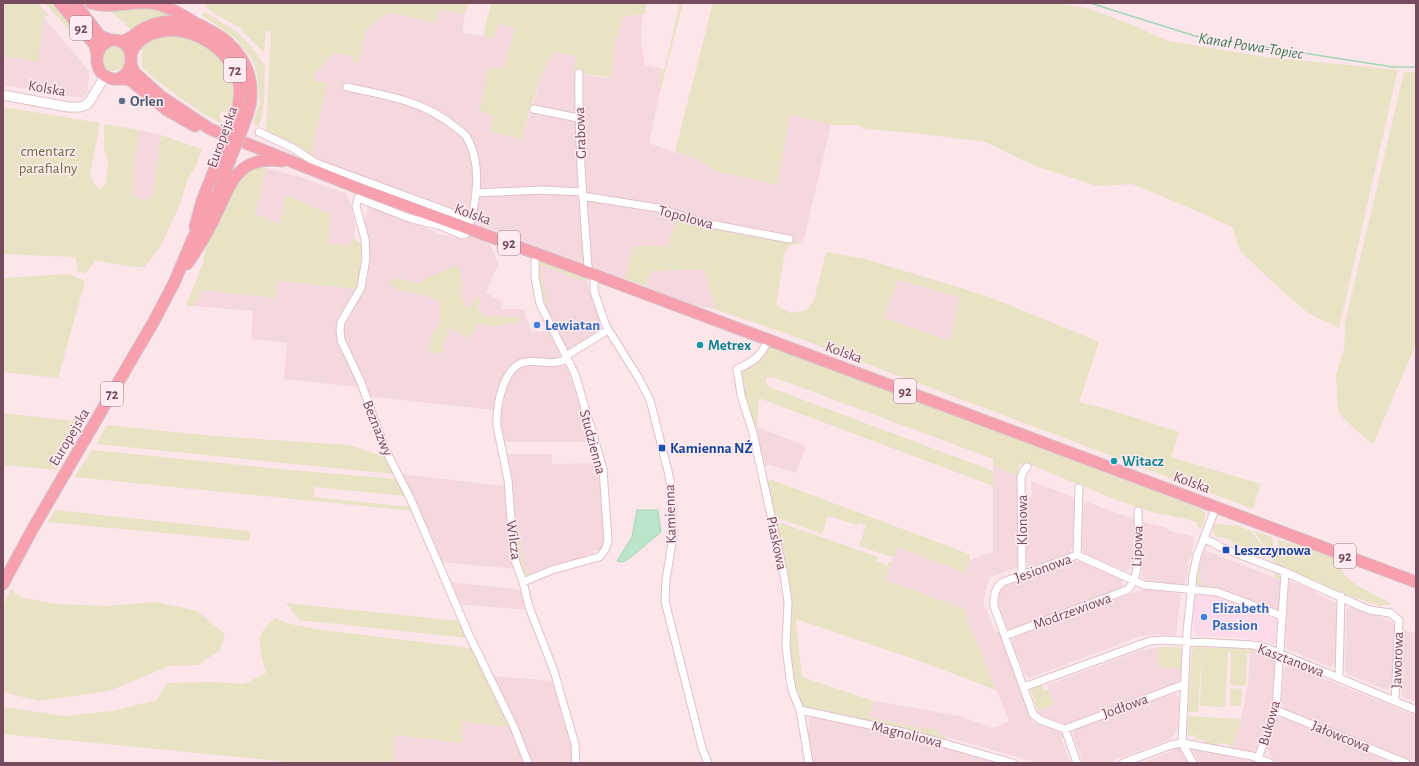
<svg xmlns="http://www.w3.org/2000/svg" width="1419" height="766" viewBox="0 0 1419 766" font-family="'Alegreya Sans',sans-serif">
	<style>
		.residential { fill: #f5d8de; fill-rule: evenodd }
		.commercial { fill: #fcdaea }
		.green { fill: #e9e2c5; fill-rule: evenodd }
		.water { fill: #bbe5ca; stroke: #a1d7b5 }
		.lines { fill: none; stroke-linecap: round; stroke-linejoin: round }
		.stream { stroke: #a1d7b5; stroke-width: 1.5 }
		.minor-casing { stroke: #e0c1cb; stroke-width: 9 }
		.tertiary-casing { stroke: #e0c1cb; stroke-width: 11 }
		.primary-casing { stroke: #d3c5cb; stroke-width: 13 }
		.minor { stroke: #fff; stroke-width: 7 }
		.tertiary { stroke: #fff; stroke-width: 9 }
		.primary { stroke: #f8a0ae; stroke-width: 11 }
		.primary-bridge-casing { stroke: #d3c5cb; stroke-width: 13; stroke-linecap: butt }
		.primary-bridge { stroke: #f8a0ae; stroke-width: 11 }
		.service-dot { fill: #5c6f8a; stroke: #ffecf0; stroke-width: 1.5 }
		.shop-dot { fill: #3f7fe0; stroke: #ffecf0; stroke-width: 1.5 }
		.culture-dot { fill: #0f9aa8; stroke: #ffecf0; stroke-width: 1.5 }
		.transit-dot { fill: #1a4fb4; stroke: #ffecf0; stroke-width: 1.5 }
		.labels { text-anchor: middle; stroke-width: 3; stroke-linejoin: round; paint-order: stroke }
		.shield { fill: #ffecf0; stroke: #9e7b89; stroke-width: 1 }
		.shield-label { font-size: 14px; font-weight: bold; fill: #754b5d }
		.street-label { font-size: 15px; fill: #754b5d; stroke: #ffecf0 }
		.service-label { font-size: 15px; font-weight: bold; fill: #4e5e75; stroke: #ffecf0; text-anchor: start }
		.park-label { font-size: 15px; fill: #6f6b3e; stroke: #ffecf0 }
		.shop-label { font-size: 15px; font-weight: bold; fill: #366cbe; stroke: #ffecf0; text-anchor: start }
		.culture-label { font-size: 15px; font-weight: bold; fill: #0d838f; stroke: #ffecf0; text-anchor: start }
		.transit-label { font-size: 15px; font-weight: bold; fill: #164399; stroke: #ffecf0; text-anchor: start }
		.water-label { font-size: 16px; font-style: italic; fill: #407955; stroke: #ffecf0 }
	</style>
	<rect width="100%" height="100%" fill="#fce6ea"/>
	<!-- residential -->
	<path class="residential" d="M438,10L465,14L462,33L483,36L494,39L498,24L515,28L503,69L489,67L494,116L491,131L522,139L544,69L554,52L576,56L574,73L610,79L615,42L624,16L642,15L641,42L645,65L660,68V92L649,143L701,161L716,171L778,185L790,114L831,125L803,243L756,238L700,227L676,220L668,246H633L625,279L474,223L372,180L314,159L311,156L326,84L315,81V73L334,53L353,56L358,63L367,28L389,12L436,22Z
		M44,17L89,71L88,91L83,98L3,85V56L16,58L41,42Z
		M139,130L161,135L153,196L145,201L133,195L135,159Z
		M266,168L300,177L346,194L349,200L350,205L352,206V209L355,228L354,238L348,245L328,244L330,214L286,195L280,224L255,214Z
		M368,206L424,226L439,234L467,240L469,235L488,242L491,246L499,265L492,277L486,293L501,301V309H523L532,332L538,331L539,332L549,331L562,358L558,360L535,359L518,361L514,364L495,410L373,397L362,398L357,387L284,379L287,343L251,339L253,311L194,306L202,290L275,298L277,281L356,289L364,292L368,279L369,249V240L364,223ZM396,278L419,283L462,282L461,296L468,309L473,303L476,295L480,303L478,310L484,316L520,317L491,326L478,323L474,332L470,338L450,329L443,345L446,351L429,353L432,333L440,325V301L427,296L399,290Z
		M541,265L587,282L603,329L571,351L565,349L544,307L540,268Z
		M704,270L715,309L689,304L645,286L652,271Z
		M898,280L960,297L950,341L883,318Z
		M531,364L567,366L591,442H502L499,423L500,411L502,410L507,384L518,367Z
		M757,427L806,446L796,473L770,465L762,466L754,432Z
		M504,454H552V464L597,463L601,485L604,538L602,548L599,551L595,550L590,557L541,571L530,573L525,571L519,529H514Z
		M993,466L1018,475V567L990,577L983,601L995,631L1000,633L1033,723L1062,733L1064,737L1061,739L1071,763H1038L940,735L937,730L928,728L923,729L868,717L874,701L959,716L994,728L1009,721L963,608L885,580L897,547L965,573L970,560L993,552Z
		M400,474L505,486L508,531L510,536L514,569L440,562Z
		M1031,481L1075,498L1073,547L1069,553L1029,568L1026,561L1027,500L1032,495Z
		M1087,502L1134,519L1133,567L1126,571L1084,554L1082,547L1083,506Z
		M1143,522L1167,528V530L1194,537L1192,557L1189,558L1187,578L1184,586L1147,582L1142,575Z
		M1204,550L1280,580L1278,606L1274,609L1214,586H1204L1200,580L1201,560Z
		M1072,561L1081,562L1121,579L1124,588L1010,630L1007,627L997,602L1002,587Z
		M1289,581L1315,590V593L1336,602V664L1330,667L1287,649L1285,647Z
		M448,582L523,590L527,610L458,604Z
		M1144,589L1181,594L1176,636L1159,634L1141,636L1030,678L1025,675L1012,643L1014,638Z
		M1350,607H1353L1395,623L1392,687L1387,690L1347,674L1345,671L1346,610Z
		M1403,630L1416,633V702L1405,698L1401,693Z
		M1159,647V667L1181,669V677L1177,682L1065,724L1038,714V711L1054,705L1047,685L1139,651Z
		M1250,651H1254L1273,658L1275,664L1272,703L1269,716L1256,752L1232,748L1239,729L1248,685Z
		M1291,665L1416,716V762L1285,709L1281,703L1284,668Z
		M492,676L555,681L570,734L574,763H531Z
		M1175,693L1179,698L1178,729L1171,739L1107,763H1083L1073,735L1075,729Z
		M813,715L908,736L997,763H812L808,730L809,720Z
		M1281,717L1393,763H1281L1273,760L1266,747L1277,720Z
		M463,722L510,727L524,763H393L395,735L460,743Z
		M1177,747L1181,748L1190,763H1141L1172,751L1173,748Z
		M1192,749L1252,761L1258,763H1199Z"/>
	<!-- commercial -->
	<path class="commercial" d="M1198,595L1215,596L1277,620L1276,641L1274,644L1256,640L1233,637L1197,636L1193,631L1194,598Z"/>
	<!-- green -->
	<path class="green" d="M3,3H38L49,16L44,17L38,62L3,56Z
		M45,3H53L70,23L69,30Z
		M209,3H469L465,14L439,10L436,23L389,12L367,28L358,63L352,62L353,56L334,53L315,73V81L327,83L311,156C305,151 299,146 292,143C284,139 273,137 266,131L271,31H266L264,53L240,28L217,15L204,6Z
		M491,3H647L645,14L624,16L615,42L610,79L606,77L574,73L576,56L554,52L544,69L529,112L522,140L490,131L494,116L479,111L489,67L503,69L515,28L498,24L494,39L483,36Z
		M680,3H683L660,92V68L664,70Z
		M713,3H1057L1087,8L1127,23L1169,41L1264,57L1398,70L1339,328L1308,313L1281,290L1240,251L1232,227L1183,205L1132,184L1097,186L1033,165L986,142L914,133L865,129L858,125H831L790,114L778,185L716,171L701,161L675,151Z
		M152,7L180,16L133,31L108,9Z
		M205,12L237,32L250,45L265,65L264,102L262,117L258,127L253,122L260,102L257,73L252,59L236,39L202,15Z
		M171,34L196,40L215,52L230,71L234,84L235,101L231,115L221,111L220,118L222,123C213,120 205,114 197,109C178,97 160,83 142,68V43Z
		M102 59a12 12 0 1 1 24 0a12 12 0 1 1-24 0Z
		M1404,72H1416V344L1373,445L1344,419L1338,411L1336,375L1344,350L1345,323Z
		M3,107L100,123L90,175L95,185L101,189L106,182L108,161L104,149V124L139,130L135,159L133,195L145,201L153,196L161,135L202,149L195,169L188,178L180,204L161,246L144,267L125,266L94,260L93,264L86,273L78,272L75,257L3,254Z
		M258,166L266,168L255,214L280,224L286,195L330,214L328,244L348,245L354,238L362,245L359,278L356,289L277,281L275,298L202,290L194,306H186L203,263L207,240L232,190L241,178Z
		M676,220C718,232 760,238 803,243L791,245L785,252L776,305L790,313L799,312L807,310L814,301L826,252L865,259L990,297L1099,342L1079,402L1111,410L1179,432L1171,457L1261,484L1253,509L782,332L715,309L704,270L652,271L645,286L625,279L633,246H668ZM898,280L960,297L950,341L884,318Z
		M543,261L585,277L587,282L541,265L540,268L547,303L544,304L545,306L544,307C540,297 536,273 538,263Z
		M459,265L462,282L461,296L467,308L473,303L476,295L480,299L478,310L484,316L520,317L519,323L491,326L478,323L474,332L470,338L450,329L443,345L446,351L440,353H429L432,333L440,325V301L427,296L399,290L388,283L396,278L419,283L437,273Z
		M69,274L85,281L58,378L3,372V278Z
		M769,346L1196,507L1204,511L1206,515L1203,525L1199,530L1197,522C1182,517 1167,516 1152,512C1110,499 1069,480 1028,464L1019,465L1018,475L993,466V459L773,377L766,378V383L769,387L993,471V486L759,398L757,427L754,432C751,421 735,377 745,369C746,367 748,367 750,366C759,361 765,355 769,346Z
		M3,413L82,422L57,470L3,465Z
		M107,425L213,436L349,445L385,457L394,474L96,444Z
		M92,450L290,470L396,479L405,496L315,487L313,497L411,507L413,511L74,477Z
		M772,480L969,554L970,560L965,573L898,547L894,557L885,555L859,546L866,526L858,523L857,525L828,516L822,534L778,518L772,512L766,482Z
		M55,510L250,531L249,541L48,522Z
		M781,523L878,557L877,561L887,566L889,562H892L885,580L963,608L996,690L917,660L796,619L802,677L874,701L869,717L923,729L928,728L937,730L940,735L947,737L946,740L803,706L799,702L791,680L788,628L775,526Z
		M1215,524L1239,526L1251,531L1267,552L1265,554L1259,553L1232,543V541L1219,536L1218,538L1213,533V526Z
		M514,529H519L525,571L530,573L541,571L531,577L524,575L520,570Z
		M1252,530L1270,536C1275,541 1274,547 1270,552Z
		M1278,540L1303,546L1337,558C1339,562 1340,567 1342,570C1350,587 1376,593 1391,604L1380,606L1368,602L1342,594L1290,570L1275,566L1272,559L1278,552Z
		M1201,560L1200,580L1204,586H1214L1274,609L1278,606L1280,580L1274,577L1276,573H1278L1281,579V606L1279,609L1273,611L1199,586L1196,582Z
		M11,589L19,596L24,598L56,604L106,606L156,602L197,611L225,634L220,650L198,665L170,666L109,691L39,701L3,692V606Z
		M286,603L458,621L467,638L299,620Z
		M276,618L290,624L322,630L471,648L510,727L463,722L461,743L395,735L393,763H299L3,734V707L64,716L113,711L156,700L167,683L215,682L244,684L266,673C264,664 258,647 260,638C261,630 270,623 276,618Z
		M1159,647H1179L1182,651L1181,669L1159,667Z
		M1196,647L1248,649V647C1255,648 1274,650 1276,659C1277,663 1277,668 1277,672L1275,671V664L1273,658L1254,651H1250V654H1247L1246,686L1230,685L1231,653H1228L1225,707L1200,706L1202,652L1198,712H1188L1192,650Z
		M1042,685L1044,691L1049,689L1054,705L1038,711L1031,691L1033,688Z
		M1230,688L1242,689L1241,706H1230Z
		M1188,716L1241,719L1239,729L1232,748H1230V745L1218,743L1217,746L1206,744V741L1197,739L1195,741L1192,740L1197,736L1196,735L1190,736L1187,734Z"/>
	<!-- water -->
	<path class="water" d="M637,510H658L661,532L631,557L623,562L617,561L632,537Z"/>
	<g class="lines">
		<!-- stream -->
		<path class="stream" d="M1090,3L1195,36L1393,67H1416"/>
		<defs>
			<path id="minor" d="M579,73C578,138 583,202 588,266L587,272
				M347,87C385,95 423,101 454,126C458,129 463,133 466,136C483,163 477,206 466,234L462,235L441,226L409,218L358,198L356,206L365,239L366,258L361,288L341,322L340,330L341,340L360,380L386,451L411,500L469,635L514,727L528,763
				M534,109L578,118
				M259,132L293,148L316,163L471,220
				M476,193L542,190L582,192
				M582,196L658,208L700,222L789,239
				M594,275V291L606,326L638,377L650,400L668,471L671,486L673,535L666,581L665,601L702,748L708,763
				M768,340C760,358 754,361 737,369L741,395L753,433L784,575L788,602L786,646L790,679L792,690L800,710L809,763
				M566,356L608,330
				M567,359C549,367 542,359 525,362C503,366 496,407 497,426L508,480L512,532L516,563L523,582L529,607L554,671L575,744L576,763
				M1204,539L1214,543L1220,547L1285,572L1362,607L1370,610L1390,613L1399,620L1395,701
				M1077,555L1079,488
				M1022,575L1021,477L1024,470L1027,467
				M523,582L552,570L599,557L605,550L608,541L603,469L575,374L540,304L535,277V261L537,254
				M1005,636L1127,590C1143,576 1138,532 1138,511
				M1339,678L1341,596
				M1024,687L1150,641L1163,640L1252,645L1264,647L1416,710
				M800,710L907,733L1013,763
				M1276,710L1406,763
				M1065,729L1040,720L1033,714L994,606C993,598 995,587 1003,582L1077,555L1144,585L1217,592L1282,616
				M1065,729L1185,684
				M1065,729L1077,763
				M1182,743L1252,756L1270,763
				M1182,743L1193,763
				M1258,758L1276,710L1285,572
				M1123,763L1171,745L1182,743L1187,631L1193,575L1197,556L1216,507"/>
			<path id="tertiary" d="M3,95L68,107H80L86,105L90,101L105,76"/>
			<path id="primary" d="M60,3L95,45L97,56
				M75,3L100,36L111,40
				M91,3C110,9 131,1 151,3C166,5 181,14 194,22
				M111,40C143,38 133,90 107,77C96,72 94,56 101,47C103,44 107,42 111,40Z
				M119,41C128,42 134,34 141,30C148,26 155,23 164,22C174,21 187,21 197,24C202,25 206,29 211,31C236,44 253,68 251,97C251,107 247,115 244,124
				M131,54C134,45 141,39 149,35C182,20 228,44 238,79C242,93 239,107 234,120
				M131,64L134,72L162,97L210,129L368,192L587,272L1416,582
				M116,79H126L130,80L167,110L195,126
				M195,227L202,201L219,158
				M187,264C197,250 206,235 214,219C231,184 236,155 282,161
				M3,584L32,530L154,321L175,281L192,240L218,193L229,162"/>
		</defs>
		<!-- minor casing -->
		<use href="#minor" class="minor-casing"/>
		<!-- tertiary casing -->
		<use href="#tertiary" class="tertiary-casing"/>
		<!-- primary casing -->
		<use href="#primary" class="primary-casing"/>
		<!-- minor -->
		<use href="#minor" class="minor"/>
		<!-- tertiary -->
		<use href="#tertiary" class="tertiary"/>
		<!-- primary -->
		<use href="#primary" class="primary"/>
		<defs>
			<path id="primary-bridge" d="M219,158L234,120
				M229,162L244,124"/>
		</defs>
		<!-- primary-bridge casing -->
		<use href="#primary-bridge" class="primary-bridge-casing"/>
		<!-- primary-bridge -->
		<use href="#primary-bridge" class="primary-bridge"/>
	</g>
	<!-- markers -->
	<circle class="service-dot" cx="122" cy="101" r="4"/>
	<g class="shop-dot">
		<circle cx="537" cy="325" r="4"/>
		<circle cx="1204" cy="617" r="4"/>
	</g>
	<g class="culture-dot">
		<circle cx="700" cy="345" r="4"/>
		<circle cx="1114" cy="461" r="4"/>
	</g>
	<g class="transit-dot">
		<rect x="658" y="444" width="8" height="8" rx="2"/>
		<rect x="1222" y="546" width="8" height="8" rx="2"/>
	</g>
	<g class="labels">
		<!-- shield labels -->
		<g class="shield">
			<rect x="70" y="16" width="22" height="24" rx="3"/>
			<rect x="224" y="58" width="22" height="24" rx="3"/>
			<rect x="498" y="231" width="22" height="24" rx="3"/>
			<rect x="894" y="379" width="22" height="24" rx="3"/>
			<rect x="101" y="382" width="22" height="24" rx="3"/>
			<rect x="1334" y="544" width="22" height="24" rx="3"/>
		</g>
		<g class="shield-label">
			<text x="81" y="33">92</text>
			<text x="235" y="75">72</text>
			<text x="509" y="248">92</text>
			<text x="905" y="396">92</text>
			<text x="112" y="399">72</text>
			<text x="1345" y="561">92</text>
		</g>
		<!-- street labels -->
		<g class="street-label">
			<text transform="translate(47 88) rotate(10)" y="5">Kolska</text>
			<text transform="translate(580 133) rotate(-92)" y="5">Grabowa</text>
			<text transform="translate(222 137) rotate(-70)" y="5">Europejska</text>
			<text transform="translate(473 214) rotate(20)" y="5">Kolska</text>
			<text transform="translate(686 217) rotate(15)" y="5">Topolowa</text>
			<text transform="translate(844 352) rotate(20)" y="5">Kolska</text>
			<text transform="translate(378 428) rotate(68)" y="5">Beznazwy</text>
			<text transform="translate(69 437) rotate(-59)" y="5">Europejska</text>
			<text transform="translate(593 442) rotate(75)" y="5">Studzienna</text>
			<text transform="translate(1192 482) rotate(20)" y="5">Kolska</text>
			<text transform="translate(670 514) rotate(-92)" y="5">Kamienna</text>
			<text transform="translate(1022 520) rotate(-90)" y="5">Klonowa</text>
			<text transform="translate(514 540) rotate(82)" y="5">Wilcza</text>
			<text transform="translate(777 543) rotate(78)" y="5">Piaskowa</text>
			<text transform="translate(1137 546) rotate(-88)" y="5">Lipowa</text>
			<text transform="translate(1043 568) rotate(-20)" y="5">Jesionowa</text>
			<text transform="translate(1072 611) rotate(-20)" y="5">Modrzewiowa</text>
			<text transform="translate(1291 660) rotate(21)" y="5">Kasztanowa</text>
			<text transform="translate(1397 660) rotate(-88)" y="5">Jaworowa</text>
			<text transform="translate(1125 706) rotate(-20)" y="5">Jodłowa</text>
			<text transform="translate(1269 723) rotate(-74)" y="5">Bukowa</text>
			<text transform="translate(907 734) rotate(14)" y="5">Magnoliowa</text>
			<text transform="translate(1341 736) rotate(22)" y="5">Jałowcowa</text>
		</g>
		<!-- service labels -->
		<g class="service-label">
			<text x="130" y="106">Orlen</text>
		</g>
		<!-- park labels -->
		<g class="park-label">
			<text x="48" y="156">cmentarz<tspan x="48" dy="17">parafialny</tspan></text>
		</g>
		<!-- shop labels -->
		<g class="shop-label">
			<text x="545" y="330">Lewiatan</text>
			<text x="1212" y="613">Elizabeth<tspan x="1212" dy="17">Passion</tspan></text>
		</g>
		<!-- culture labels -->
		<g class="culture-label">
			<text x="708" y="350">Metrex</text>
			<text x="1122" y="466">Witacz</text>
		</g>
		<!-- transit labels -->
		<g class="transit-label">
			<text x="670" y="453">Kamienna NŻ</text>
			<text x="1234" y="555">Leszczynowa</text>
		</g>
		<!-- water labels -->
		<g class="water-label">
			<text transform="translate(1251 45) rotate(9)" y="6">Kanał Powa-Topiec</text>
		</g>
	</g>
	<!-- border -->
	<rect width="1419" height="766" fill="none" stroke="#754b5d" stroke-width="8"/>
</svg>
